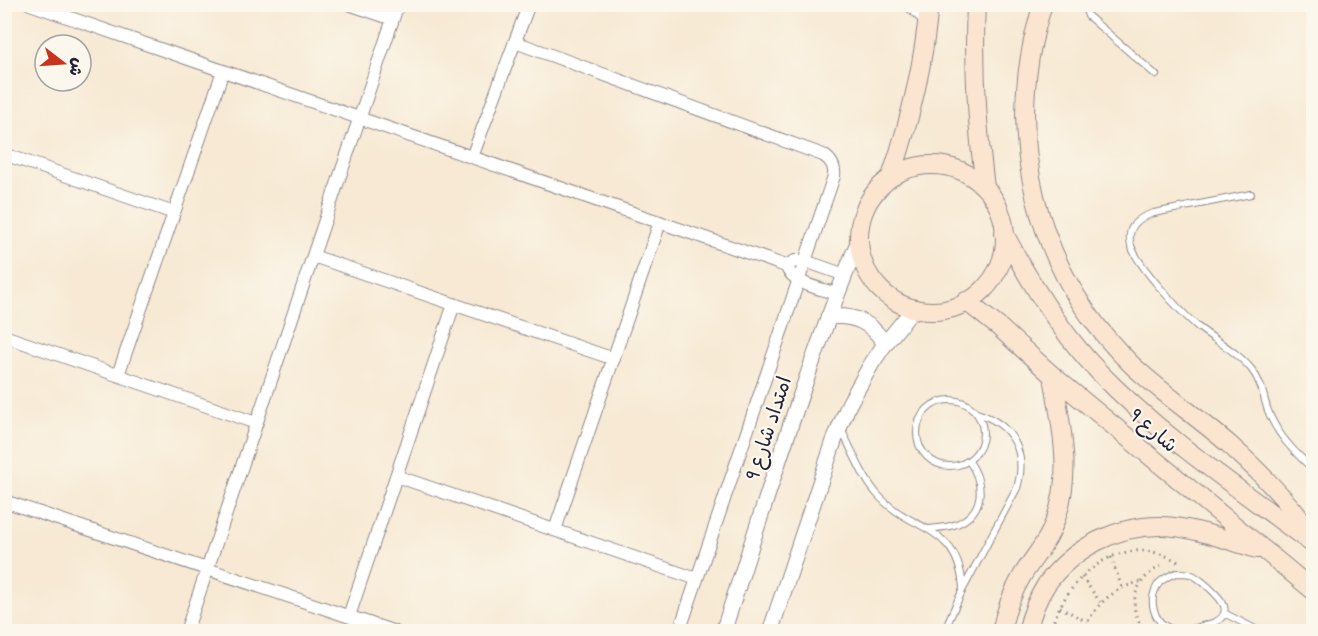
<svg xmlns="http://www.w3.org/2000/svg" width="1318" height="636" viewBox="0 0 1318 636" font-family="'Patrick Hand','Playpen Sans Arabic',sans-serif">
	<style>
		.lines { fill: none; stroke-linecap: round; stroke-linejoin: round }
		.service-casing { stroke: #8c8687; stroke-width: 8 }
		.minor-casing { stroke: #8c8687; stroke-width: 14 }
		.tertiary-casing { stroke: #8c8687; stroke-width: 17 }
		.secondary-casing { stroke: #8c8687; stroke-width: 20 }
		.path { stroke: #8c8687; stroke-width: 3; stroke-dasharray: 1.5 4.5; stroke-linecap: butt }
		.service { stroke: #fff; stroke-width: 6 }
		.minor { stroke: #fff; stroke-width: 12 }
		.tertiary { stroke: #fff; stroke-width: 15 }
		.secondary { stroke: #fce5d0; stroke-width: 18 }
		.labels { text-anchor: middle; stroke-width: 4.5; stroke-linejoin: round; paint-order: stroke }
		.street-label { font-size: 20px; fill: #22223b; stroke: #fbf7ec }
	</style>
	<rect width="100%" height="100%" fill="#fbf7ec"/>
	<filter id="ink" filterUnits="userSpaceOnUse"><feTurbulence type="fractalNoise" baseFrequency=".0167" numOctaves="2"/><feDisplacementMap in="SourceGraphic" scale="12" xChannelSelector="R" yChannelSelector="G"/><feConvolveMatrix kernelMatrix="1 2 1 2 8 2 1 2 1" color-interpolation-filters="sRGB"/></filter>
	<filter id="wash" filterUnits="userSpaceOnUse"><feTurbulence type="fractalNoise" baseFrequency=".008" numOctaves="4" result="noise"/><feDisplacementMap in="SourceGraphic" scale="24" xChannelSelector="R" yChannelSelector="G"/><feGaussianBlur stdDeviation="1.35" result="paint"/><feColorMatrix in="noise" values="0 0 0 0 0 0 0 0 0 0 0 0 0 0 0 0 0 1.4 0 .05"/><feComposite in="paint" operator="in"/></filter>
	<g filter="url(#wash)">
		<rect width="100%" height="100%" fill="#f7e9d3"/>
	</g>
	<g filter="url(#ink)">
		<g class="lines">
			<defs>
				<path id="service" d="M1084,4L1088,16L1156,75
					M1251,194L1154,213C1140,217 1128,225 1130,241C1132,261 1182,313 1198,327C1216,341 1238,352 1252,370C1261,382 1263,394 1267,408C1276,434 1294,452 1314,470
					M917 433a33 33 0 1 1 66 0a33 33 0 1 1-66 0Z
					M841,429C852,450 861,475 877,494C911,533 958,523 963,588
					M929,529C938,528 949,527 957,524C986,511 984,483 969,461
					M1176,573C1181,573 1186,573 1190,574C1199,577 1221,597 1224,606C1226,612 1223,618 1217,621C1212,624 1205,625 1199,627C1190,629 1181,632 1172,629C1152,623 1147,597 1160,582C1165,578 1170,575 1176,573Z
					M1224,613L1261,632
					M946,632L949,620L963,589L1017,488C1028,452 1012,424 977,413"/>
				<path id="minor" d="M30,4L786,266C794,285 820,288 837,294
					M349,4L393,19
					M515,42L823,155C831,160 835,166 834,176L679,632
					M4,154L174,213
					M472,157L529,4
					M313,256L614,359
					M786,266L795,261H805L845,275
					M4,336L256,423
					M118,375L223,71
					M396,476L697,579
					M4,501L395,632
					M555,530L660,222
					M349,616L454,304
					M186,632L398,4"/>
				<path id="tertiary" d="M911,4L928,20
					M828,317C854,314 871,322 885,344
					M723,632C766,501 806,368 859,240
					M770,632L834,441L849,404L872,363L885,344L914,308"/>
				<path id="secondary" d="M976,4C973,66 977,126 985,188
					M1043,4C1001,133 1035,271 1132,365C1163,394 1199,418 1231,446C1261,473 1290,503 1314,537
					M859 238a73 73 0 1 1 146 0a73 73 0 1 1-146 0Z
					M891,177C910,121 924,64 929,4
					M1004,233C1030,283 1060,332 1099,372C1162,437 1238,488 1310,542
					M966,301L1000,328L1053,376L1314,591
					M1001,632C1005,612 1012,593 1022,576C1031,561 1042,549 1050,533C1075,481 1062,431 1053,376
					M1027,632C1031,615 1037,599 1046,585C1072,548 1118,525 1162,526C1194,527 1226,540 1257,549"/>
			</defs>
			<!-- service casing -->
			<use href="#service" class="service-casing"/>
			<!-- minor casing -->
			<use href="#minor" class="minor-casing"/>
			<!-- tertiary casing -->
			<use href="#tertiary" class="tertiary-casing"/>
			<!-- secondary casing -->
			<use href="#secondary" class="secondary-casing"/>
			<!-- path -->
			<path class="path" d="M1111,557L1122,588
				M1082,577L1100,602
				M1060,607L1087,622
				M1050,632C1065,577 1122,528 1178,562
				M1083,632C1094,605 1113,588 1140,582
				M1146,632C1124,607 1135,577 1164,565"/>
			<!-- service -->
			<use href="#service" class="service"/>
			<!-- minor -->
			<use href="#minor" class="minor"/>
			<!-- tertiary -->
			<use href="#tertiary" class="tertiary"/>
			<!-- secondary -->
			<use href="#secondary" class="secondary"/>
		</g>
	</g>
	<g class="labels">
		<!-- street labels -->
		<g class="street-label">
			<text transform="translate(768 428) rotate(-72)" y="7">امتداد شارع 9</text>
			<text transform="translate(1154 430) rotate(40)" y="7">شارع 9</text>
		</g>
	</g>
	<!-- margin -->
	<rect width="1318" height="636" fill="none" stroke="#fbf7ec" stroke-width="24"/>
	<!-- north arrow -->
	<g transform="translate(63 63) rotate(107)"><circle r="28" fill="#fbf7ec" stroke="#a4a2a5" stroke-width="1.5"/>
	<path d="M0-4.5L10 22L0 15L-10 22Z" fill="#c8321e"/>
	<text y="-9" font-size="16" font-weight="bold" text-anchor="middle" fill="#22223b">ش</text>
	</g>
</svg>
